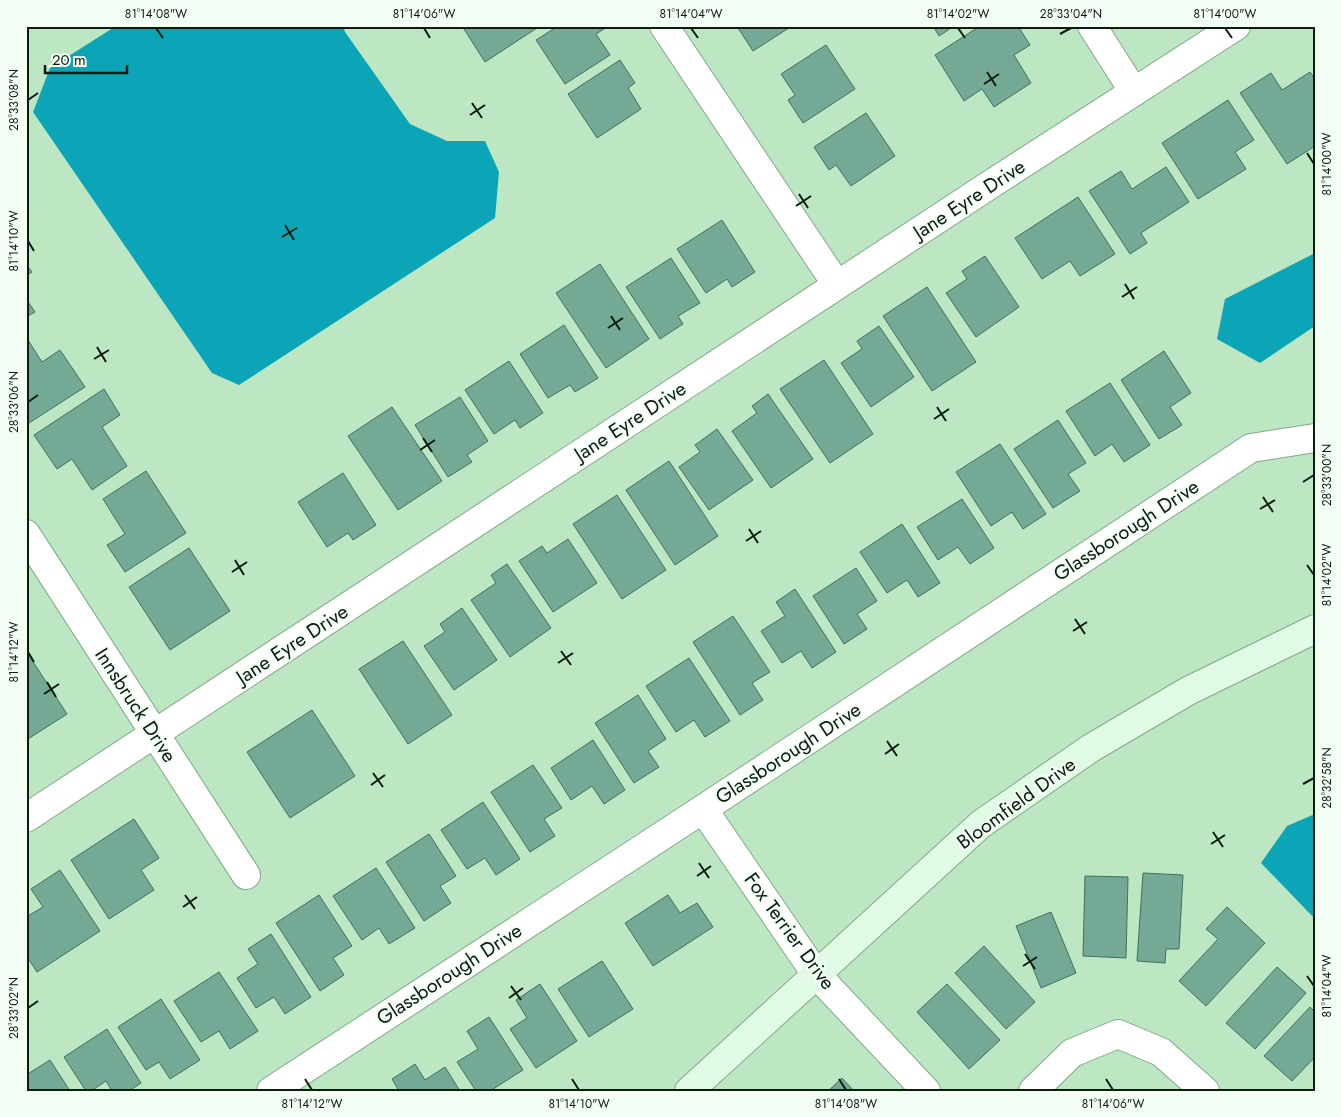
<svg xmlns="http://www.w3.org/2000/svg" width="1341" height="1117" viewBox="0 0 1341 1117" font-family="Jost,sans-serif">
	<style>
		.water { fill: #0ba5b7 }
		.building { fill: #74aa95; stroke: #3d715e }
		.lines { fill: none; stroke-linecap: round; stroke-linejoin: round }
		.street-casing { stroke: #83a988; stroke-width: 30 }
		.secondary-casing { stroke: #83a988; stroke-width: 30 }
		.street { stroke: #fff; stroke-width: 28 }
		.secondary { stroke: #e0fae5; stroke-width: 28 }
		.ticks { fill: none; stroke: #0d1c0f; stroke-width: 2 }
		.labels { text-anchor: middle; stroke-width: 4.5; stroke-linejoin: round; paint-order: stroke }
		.street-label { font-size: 20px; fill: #0d1c0f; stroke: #f2fef4 }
		.neatline { fill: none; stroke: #0d1c0f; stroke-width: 2 }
		.ticks-label { font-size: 12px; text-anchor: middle; fill: #0d1c0f }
	</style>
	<rect width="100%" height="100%" fill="#bde6c3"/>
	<!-- water -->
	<path class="water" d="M116,26H343L345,32L410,124L447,141H485L499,172L495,218L239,385L212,373L33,112L50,68Z
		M1315,253V326L1260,363L1217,339L1225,299Z
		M1315,814V919L1261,863L1287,826Z"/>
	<!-- building -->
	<path class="building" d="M462,26H536L537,28L485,62Z
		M558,26H602L604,29L596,34L610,55L565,84L536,40Z
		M742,26H792L753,51L738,28Z
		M933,26H954L939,36Z
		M980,26H1018L1030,45L1014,55L1031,83L994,107L982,89L964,101L935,55Z
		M826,45L855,89L803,123L788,100L795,95L781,74Z
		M620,60L635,83L628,88L641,109L597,138L568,94Z
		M1310,72L1315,79V146L1287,164L1240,93L1271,73L1282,90Z
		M1228,100L1254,140L1235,152L1246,169L1198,199L1162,143Z
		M866,113L895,156L851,186L836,165L829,170L814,147Z
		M1166,167L1189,202L1141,233L1147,243L1130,254L1089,191L1121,171L1132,189Z
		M1078,197L1115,254L1080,276L1070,261L1042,279L1015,238Z
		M722,220L755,272L732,287L727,279L706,293L677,249Z
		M985,256L1019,307L976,337L946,293L967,279L962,271Z
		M671,258L700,303L678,316L683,324L660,339L626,287Z
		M26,264L32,272L26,276Z
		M600,264L649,339L606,368L556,293Z
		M927,287L976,362L932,391L883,316Z
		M26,299L35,312L26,317Z
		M564,325L598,378L575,392L570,385L548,398L520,354Z
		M879,326L914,377L871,407L841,363L862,349L857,341Z
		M26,337L42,362L60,350L85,387L29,423L26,419Z
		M1164,351L1191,393L1170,407L1182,425L1159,439L1121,380Z
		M824,360L873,434L830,463L780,389Z
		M509,361L543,413L520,428L515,420L494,434L465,390Z
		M1110,383L1150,445L1124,462L1112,444L1095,456L1066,411Z
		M104,389L120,415L102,427L127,466L92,490L72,459L57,469L34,435Z
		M768,394L813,459L771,488L732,431L757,413L752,406Z
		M460,397L488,441L467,455L472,462L448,477L415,425Z
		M392,407L442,481L398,510L348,436Z
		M1058,420L1086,463L1068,474L1080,491L1053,508L1014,449Z
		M717,429L753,480L709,510L679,467L700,452L695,445Z
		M1000,444L1046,514L1023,529L1012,512L991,526L956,472Z
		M669,461L718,536L675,565L626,490Z
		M146,471L186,533L125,572L107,545L125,534L103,499Z
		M343,473L376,525L353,540L348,533L327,547L298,502Z
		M617,495L666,570L622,599L573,524Z
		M962,499L994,548L970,564L958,547L938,560L917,527Z
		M902,524L940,583L918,597L907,580L887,593L860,552Z
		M568,539L597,583L553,612L519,561L542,546L547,553Z
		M189,548L230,611L170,650L129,587Z
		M507,564L551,628L510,657L471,600L496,583L491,575Z
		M856,568L877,601L857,614L867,629L844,644L813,596Z
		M795,589L836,652L812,668L801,651L782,663L761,631L785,616L776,602Z
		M462,608L497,660L454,690L424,646L445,632L440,624Z
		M733,616L770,672L752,683L763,700L740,715L693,642Z
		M403,641L452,715L408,744L359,669Z
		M26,651L67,714L28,739L26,736Z
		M689,658L730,721L705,737L694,720L676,732L646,686Z
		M638,695L666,739L648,751L659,767L634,783L595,723Z
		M312,710L355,776L290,818L247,752Z
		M593,740L625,790L604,804L592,786L571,800L551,768Z
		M533,765L562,808L544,819L555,836L530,852L491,792Z
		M483,802L520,859L496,875L485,858L467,869L441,830Z
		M134,819L159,858L141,870L154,890L109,919L71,860Z
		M429,834L456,876L440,886L451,903L424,921L386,862Z
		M376,868L415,928L389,944L379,928L362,940L333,896Z
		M60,870L100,931L37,972L26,955V917L43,907L31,889Z
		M1143,873L1183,875L1179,949H1166L1165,963L1137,961Z
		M1085,876L1128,877L1126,958L1083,956Z
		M319,895L352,946L333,958L344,975L320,991L276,923Z
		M668,895L680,913L697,903L713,927L653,966L625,923Z
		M1227,907L1265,943L1206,1006L1179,981L1218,939L1206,929Z
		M1051,912L1076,973L1041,988L1016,926Z
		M271,934L311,997L285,1014L274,997L256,1008L237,978L258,964L248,949Z
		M984,946L1035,1002L1006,1029L955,973Z
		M602,961L633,1009L589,1037L558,989Z
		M1277,967L1306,993L1255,1049L1226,1023Z
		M219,972L258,1031L230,1049L219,1031L201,1042L174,1001Z
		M540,984L577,1041L536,1068L510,1029L527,1018L516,1000Z
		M947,984L1000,1040L969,1069L917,1012Z
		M161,999L200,1060L170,1079L159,1062L146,1070L118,1027Z
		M1310,1007L1315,1012V1057L1292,1081L1264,1056Z
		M489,1017L523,1070L490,1091H476L457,1062L478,1049L467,1031Z
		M107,1029L141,1083L129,1091H112L106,1081L91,1091H86L64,1057Z
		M50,1060L70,1091H26V1075Z
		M415,1064L425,1080L445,1067L460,1091H399L392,1079Z
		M842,1078L854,1091H828Z"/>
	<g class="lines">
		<defs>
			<path id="street" d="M664,26L837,285
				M1092,26L1134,92
				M26,534L246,875
				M703,809L816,974L926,1091
				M26,818L988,186L1236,26
				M271,1091L703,809L1251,448L1315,438
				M1033,1091L1072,1053L1118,1034L1161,1052L1205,1091"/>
			<path id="secondary" d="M689,1091L981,824L1091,748L1188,691L1315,629"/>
		</defs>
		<!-- street casing -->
		<use href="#street" class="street-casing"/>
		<!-- secondary casing -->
		<use href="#secondary" class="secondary-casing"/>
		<!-- street -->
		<use href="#street" class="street"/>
		<!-- secondary -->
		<use href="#secondary" class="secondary"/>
	</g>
	<!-- ticks -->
	<path class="ticks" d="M156,28L163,38M424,28L430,38M691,28L698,38M958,28L965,38M1225,28L1232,38M1060,34L1071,28M987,72L996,86M984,84L999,74M28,100L38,93M472,103L482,118M470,115L485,105M1307,153L1314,164M799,194L808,208M796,206L811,196M285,225L294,240M282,237L297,228M28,241L34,251M1125,284L1134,299M1122,297L1137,287M611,316L620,330M608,328L623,318M97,347L106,362M94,359L109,350M28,402L38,395M937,407L946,421M934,419L949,409M423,438L432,452M420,450L435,440M1303,482L1314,475M1263,497L1273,512M1260,509L1275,500M749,529L758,543M746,541L761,531M235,560L244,575M1307,565L1314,575M232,572L247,562M1075,619L1085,634M1073,631L1087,622M561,651L571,665M28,652L34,662M558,663L573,653M47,682L56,697M44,694L59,684M887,741L897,756M885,754L899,744M373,773L383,787M1303,784L1314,778M371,785L385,775M1213,832L1223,847M1211,844L1225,835M699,863L709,878M697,876L711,866M185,895L195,909M183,907L197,897M1025,954L1035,969M1023,966L1037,957M1307,976L1314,986M511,986L521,1000M509,998L523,988M28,1008L38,1001M305,1079L312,1090M572,1079L579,1090M839,1079L846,1090M1106,1079L1113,1090"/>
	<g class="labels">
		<!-- street labels -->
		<g class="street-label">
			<text transform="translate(969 199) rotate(-33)" y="7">Jane Eyre Drive</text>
			<text transform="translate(630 421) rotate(-33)" y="7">Jane Eyre Drive</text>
			<text transform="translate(1126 530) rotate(-33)" y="7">Glassborough Drive</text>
			<text transform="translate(292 644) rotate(-33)" y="7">Jane Eyre Drive</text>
			<text transform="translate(136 705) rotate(57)" y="7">Innsbruck Drive</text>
			<text transform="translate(788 753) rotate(-33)" y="7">Glassborough Drive</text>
			<text transform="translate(1016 803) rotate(-36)" y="7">Bloomfield Drive</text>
			<text transform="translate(790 931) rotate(54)" y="7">Fox Terrier Drive</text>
			<text transform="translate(449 974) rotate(-33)" y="7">Glassborough Drive</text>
		</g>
	</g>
	<!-- border -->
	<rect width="1341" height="1117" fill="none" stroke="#f2fef4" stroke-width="55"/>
	<!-- scale -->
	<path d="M45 65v8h82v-8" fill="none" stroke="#0d1c0f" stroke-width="2.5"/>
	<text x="52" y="65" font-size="15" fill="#0d1c0f" stroke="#f2fef4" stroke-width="4" paint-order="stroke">20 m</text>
	<rect x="28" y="28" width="1286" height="1062" class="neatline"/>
	<g class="ticks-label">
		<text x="156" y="18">81°14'08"W</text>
		<text x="424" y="18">81°14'06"W</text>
		<text x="691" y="18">81°14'04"W</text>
		<text x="958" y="18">81°14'02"W</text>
		<text x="1071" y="18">28°33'04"N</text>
		<text x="1225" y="18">81°14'00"W</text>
		<text transform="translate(14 100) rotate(-90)" y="4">28°33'08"N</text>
		<text transform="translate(1327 164) rotate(-90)" y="4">81°14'00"W</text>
		<text transform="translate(14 241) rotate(-90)" y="4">81°14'10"W</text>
		<text transform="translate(14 402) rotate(-90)" y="4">28°33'06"N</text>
		<text transform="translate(1327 475) rotate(-90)" y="4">28°33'00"N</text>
		<text transform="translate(1327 575) rotate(-90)" y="4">81°14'02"W</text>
		<text transform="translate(14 652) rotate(-90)" y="4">81°14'12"W</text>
		<text transform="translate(1327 778) rotate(-90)" y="4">28°32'58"N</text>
		<text transform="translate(1327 986) rotate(-90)" y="4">81°14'04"W</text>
		<text transform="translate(14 1008) rotate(-90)" y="4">28°33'02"N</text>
		<text x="312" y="1108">81°14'12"W</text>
		<text x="579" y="1108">81°14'10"W</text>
		<text x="846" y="1108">81°14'08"W</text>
		<text x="1113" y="1108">81°14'06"W</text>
	</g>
</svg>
